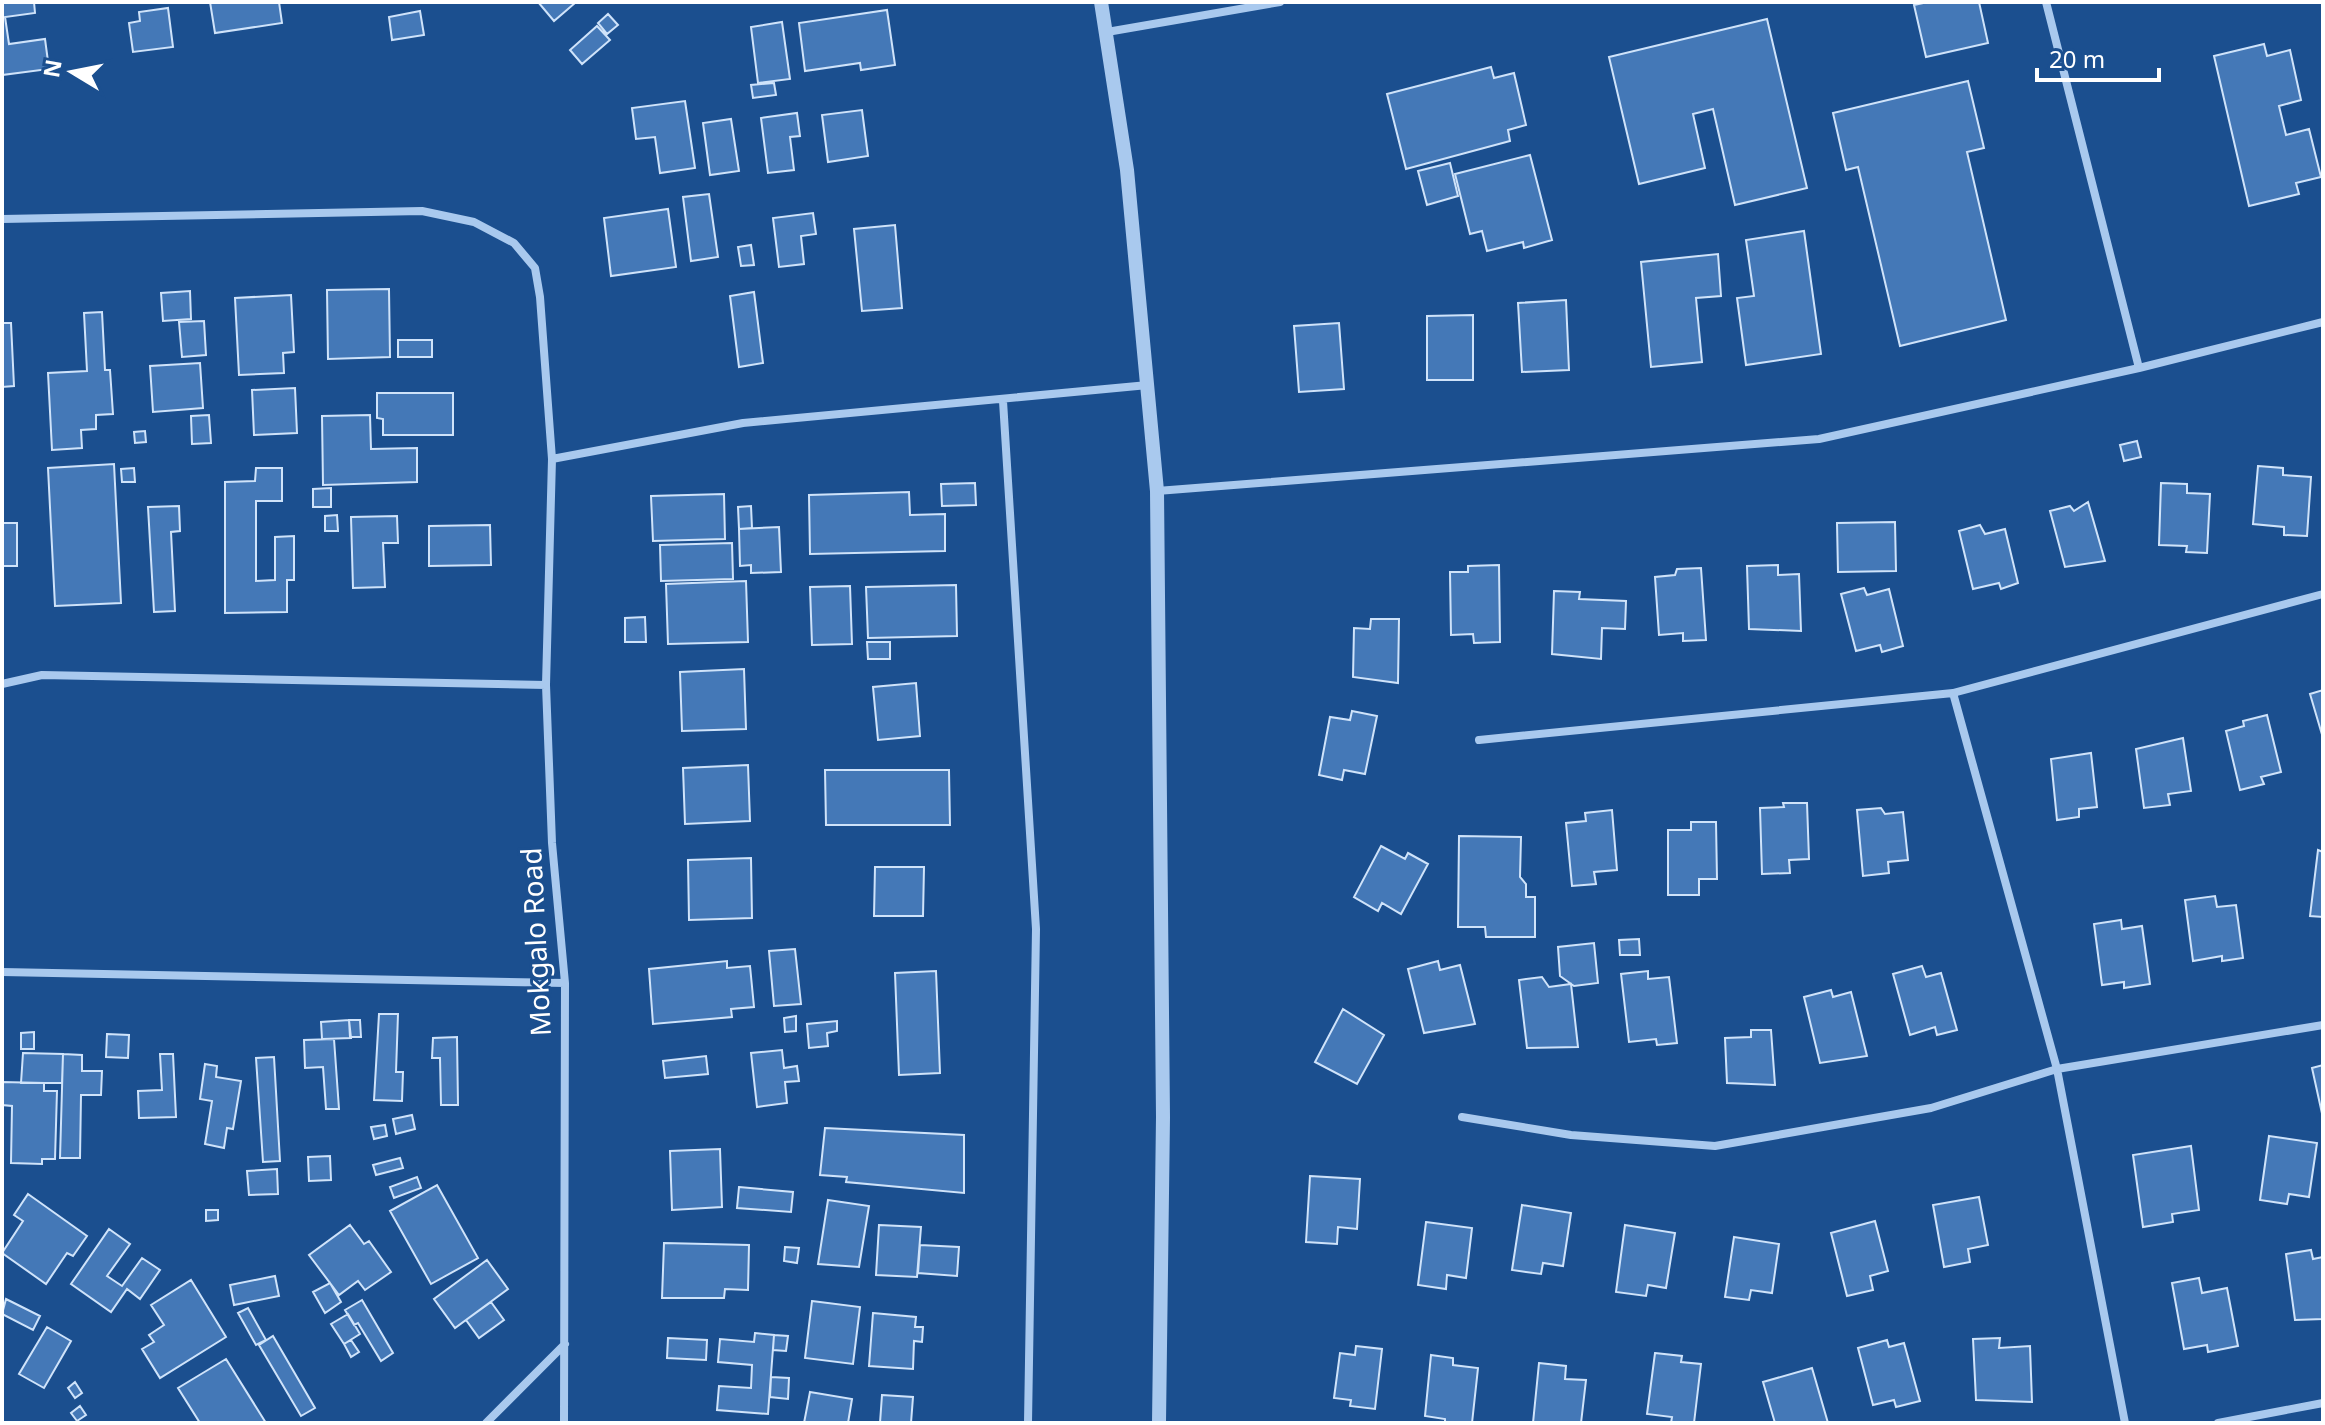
<svg xmlns="http://www.w3.org/2000/svg" width="2325" height="1425" viewBox="0 0 2325 1425" font-family="'Noto Sans',sans-serif">
	<style>
		.building { fill: #4478b7; stroke: #cfe3fa; stroke-width: 2 }
		.lines { fill: none; stroke-linecap: round; stroke-linejoin: round }
		.minor { stroke: #a9c9ee; stroke-width: 8 }
		.tertiary { stroke: #a9c9ee; stroke-width: 14 }
		.labels { text-anchor: middle; stroke-width: 6; stroke-linejoin: round; paint-order: stroke }
		.street-label { font-size: 28px; fill: #fff; stroke: #1b4f8f }
	</style>
	<rect width="100%" height="100%" fill="#1b4f8f"/>
	<!-- building -->
	<path class="building" d="M2,2H34L35,13L5,17L9,44L45,39L49,69L2,75Z
		M210,2H279L282,23L215,33Z
		M538,2H574L575,3L554,21Z
		M1928,2H1979L1988,43L1926,57L1914,5Z
		M168,8L173,47L133,52L129,23L140,21L139,12Z
		M887,10L895,65L861,70L860,63L805,71L799,23Z
		M420,11L424,35L392,40L389,17Z
		M608,14L618,25L607,34L598,23Z
		M1767,19L1807,188L1735,205L1713,109L1693,114L1705,168L1639,184L1609,57Z
		M782,22L790,79L758,83L751,27Z
		M597,26L610,40L582,64L570,50Z
		M2264,44L2267,56L2290,50L2301,100L2279,106L2286,135L2309,129L2321,177L2296,183L2299,194L2249,206L2214,56Z
		M1491,67L1494,78L1514,73L1526,125L1508,130L1510,141L1406,169L1387,94Z
		M1968,81L1984,148L1967,152L2006,320L1900,346L1858,167L1846,170L1833,113Z
		M774,83L776,95L753,98L751,85Z
		M685,101L695,168L660,173L655,137L636,139L632,108Z
		M862,110L868,156L828,162L822,115Z
		M797,113L800,136L790,137L794,170L768,173L761,118Z
		M731,119L739,171L710,175L703,123Z
		M1530,155L1552,240L1524,248L1523,242L1487,251L1482,231L1470,234L1455,174Z
		M1450,163L1458,196L1427,205L1418,171Z
		M709,194L718,257L691,261L683,197Z
		M668,209L676,267L611,276L604,218Z
		M813,213L816,234L801,236L804,264L779,267L773,218Z
		M895,225L902,308L862,311L854,229Z
		M1804,231L1821,354L1746,365L1737,298L1754,296L1746,240Z
		M751,245L754,265L741,266L738,247Z
		M1718,254L1721,296L1696,298L1702,362L1651,367L1641,262Z
		M389,289L390,357L328,359L327,290Z
		M190,291L191,319L163,321L161,293Z
		M754,292L763,363L739,367L730,296Z
		M291,295L294,352L283,353L284,373L239,375L235,298Z
		M1566,300L1569,370L1522,372L1518,303Z
		M102,312L105,370H110L113,414L96,415V429L81,430L82,448L52,450L48,373L87,371L84,313Z
		M1473,315V380H1427V316Z
		M204,321L206,355L182,357L179,322Z
		M2,323H11L14,386L2,387Z
		M1339,323L1344,389L1299,392L1294,326Z
		M398,340H432V357H398Z
		M200,363L203,408L153,412L150,366Z
		M295,388L297,433L254,435L252,390Z
		M377,393H453V435H383V419L377,418Z
		M209,415L211,443L192,444L191,416Z
		M370,415L371,449L417,448V482L323,485L322,416Z
		M145,431L146,442L135,443L134,432Z
		M2137,441L2141,457L2124,461L2120,445Z
		M114,464L121,603L55,606L48,468Z
		M2258,466L2283,468V475L2311,477L2307,536L2284,535V527L2253,524Z
		M134,468L135,482H122L121,469Z
		M256,468H282V501H256V581L275,580V537L294,536V580H287V612L225,613V482L255,481Z
		M975,483L976,505L942,506L941,484Z
		M2161,483L2187,484V493L2210,494L2207,553L2186,552L2187,546L2159,545Z
		M331,488V507H313V489Z
		M909,492L910,515L945,514V551L810,554L809,495Z
		M724,494L725,539L653,541L651,496Z
		M2088,502L2105,561L2065,567L2050,511L2070,506L2074,511Z
		M179,506L180,531L171,532L175,611L154,612L148,507Z
		M751,506L752,528L739,529L738,507Z
		M337,515L338,531H325V516Z
		M397,516L398,543H383L385,587L353,588L351,517Z
		M1895,522L1896,571L1838,572L1837,523Z
		M2,523H17V566H2Z
		M490,525L491,565L429,566V526Z
		M1980,525L1985,534L2005,529L2018,583L2001,589L1999,583L1973,589L1959,531Z
		M779,527L781,572L751,573V565L740,566L739,529Z
		M732,543L733,579L661,581L660,545Z
		M1499,565L1500,642L1474,643L1473,634L1451,635L1450,572H1468V566Z
		M1778,565V575L1799,574L1801,631L1749,629L1747,566Z
		M1701,568L1706,640L1683,641V633L1659,635L1655,577L1675,575L1677,569Z
		M746,581L748,642L668,644L666,584Z
		M956,585L957,636L868,638L866,587Z
		M850,586L852,644L812,645L810,587Z
		M1864,588L1867,595L1889,589L1903,646L1882,652L1880,645L1856,651L1841,594Z
		M1554,591L1580,592L1579,599L1626,601L1625,629L1602,628L1601,659L1552,654Z
		M645,617L646,642H625V618Z
		M1371,619H1399L1398,683L1353,677L1354,628L1370,629Z
		M867,642H890V659H868Z
		M744,669L746,729L682,731L680,672Z
		M916,683L920,736L878,740L873,687Z
		M2323,690V738L2310,694Z
		M1352,711L1377,716L1365,774L1344,770L1342,780L1319,775L1330,717L1350,720Z
		M2267,715L2281,772L2261,777L2264,784L2240,790L2226,731L2244,726L2243,721Z
		M2183,738L2191,791L2168,794L2170,805L2144,808L2136,749Z
		M2091,753L2097,807L2079,809V817L2057,820L2051,759Z
		M748,765L750,821L685,824L683,768Z
		M825,770H949L950,825H826Z
		M1783,803H1807L1809,859L1789,860L1790,873L1762,874L1760,808L1784,807Z
		M1881,808L1885,814L1903,812L1908,860L1888,862L1889,873L1863,876L1857,810Z
		M1612,810L1617,870L1594,872L1596,884L1572,886L1566,823L1586,821L1585,813Z
		M1691,822H1716L1717,879H1699V895H1668V830H1691Z
		M1459,836L1521,837L1520,877L1526,884V897H1535V937H1486L1485,927H1458Z
		M1381,846L1405,859L1408,853L1428,864L1401,914L1382,903L1378,911L1354,897Z
		M2318,850L2323,852V917L2310,916Z
		M751,858L752,918L689,920L688,860Z
		M875,867H924L923,916H874Z
		M2215,896L2217,907L2236,905L2243,958L2222,961V956L2193,961L2185,900Z
		M2121,920L2122,929L2142,926L2150,984L2124,988V982L2102,985L2094,924Z
		M1639,939L1640,955H1620L1619,940Z
		M1594,943L1598,983L1574,986L1560,976L1558,947Z
		M795,949L801,1004L774,1006L769,951Z
		M727,961V968L750,966L754,1007L731,1009L732,1017L653,1024L649,969Z
		M1438,961L1440,970L1460,965L1475,1024L1424,1033L1408,969Z
		M1922,966L1926,977L1941,973L1957,1030L1937,1035L1935,1027L1910,1035L1893,974Z
		M936,971L940,1073L899,1075L895,973Z
		M1648,971V979L1669,977L1677,1043L1657,1045L1656,1039L1629,1042L1621,974Z
		M1542,977L1549,987L1571,984L1578,1047L1527,1048L1519,980Z
		M1831,990L1833,997L1851,992L1867,1056L1820,1063L1804,997Z
		M1343,1009L1384,1035L1357,1084L1315,1062Z
		M379,1014H398L396,1072H403L402,1101L374,1100Z
		M796,1016V1031L785,1032L784,1018Z
		M349,1020H360L361,1037H350Z
		M349,1020L351,1038L322,1039L321,1022Z
		M837,1021V1031L827,1033L828,1046L809,1048L807,1024Z
		M1751,1030H1771L1775,1085L1727,1083L1725,1038L1751,1037Z
		M34,1032V1049H21V1033Z
		M107,1034L129,1035L128,1058L106,1057Z
		M457,1037L458,1105H441L440,1058H432L433,1038Z
		M334,1039L339,1109H326L323,1067L305,1068L304,1040Z
		M782,1050L784,1068L797,1066L799,1081L785,1082L787,1103L757,1107L751,1053Z
		M23,1053L63,1054L62,1083H21Z
		M63,1054L82,1055V1071H102L101,1095H81L80,1158H60Z
		M160,1054H173L176,1117L139,1118L138,1091L162,1090Z
		M706,1056L708,1074L665,1078L663,1061Z
		M274,1057L280,1161L263,1162L256,1058Z
		M205,1064L217,1066L216,1077L241,1081L233,1129L227,1128L224,1148L205,1144L212,1101L200,1099Z
		M2323,1065V1118L2312,1068Z
		M2,1082L44,1083V1091H57L55,1159H42V1164L11,1163L12,1106L2,1105Z
		M412,1115L415,1129L396,1134L393,1119Z
		M385,1125L387,1136L374,1139L371,1127Z
		M825,1128L964,1135V1193L846,1182L847,1177L820,1175Z
		M2269,1136L2317,1143L2309,1197L2289,1194L2287,1204L2260,1200Z
		M2191,1146L2199,1210L2172,1214L2173,1222L2143,1227L2133,1155Z
		M720,1149L722,1207L672,1210L670,1151Z
		M330,1156L331,1180L309,1181L308,1157Z
		M400,1158L403,1168L376,1175L373,1165Z
		M277,1169L278,1194L249,1195L247,1171Z
		M1310,1176L1360,1179L1357,1229L1338,1227L1337,1244L1306,1242Z
		M417,1177L421,1188L394,1198L390,1187Z
		M437,1185L478,1258L431,1284L390,1211Z
		M739,1187L793,1192L791,1212L737,1208Z
		M28,1194L87,1236L73,1256L67,1253L46,1284L2,1253L23,1221L14,1215Z
		M1979,1197L1988,1245L1968,1249L1970,1262L1944,1267L1933,1205Z
		M828,1200L869,1206L859,1267L818,1264Z
		M1522,1205L1571,1213L1563,1266L1543,1263L1541,1274L1512,1270Z
		M206,1210H218V1220L206,1221Z
		M1875,1221L1888,1271L1870,1276L1873,1290L1847,1296L1831,1233Z
		M1426,1222L1472,1228L1466,1278L1447,1275L1446,1289L1418,1285Z
		M350,1225L364,1244L369,1241L391,1272L365,1290L358,1281L339,1295L309,1255Z
		M879,1225L921,1227L917,1277L876,1275Z
		M1625,1225L1675,1233L1666,1288L1648,1285L1646,1296L1616,1292Z
		M109,1229L130,1244L107,1276L122,1286L142,1258L160,1270L140,1299L127,1289L111,1312L71,1284Z
		M1734,1237L1779,1244L1772,1293L1751,1290L1749,1300L1725,1297Z
		M664,1243L749,1245L748,1290L725,1289L724,1298H662Z
		M920,1245L959,1247L957,1276L918,1273Z
		M785,1247L799,1248L797,1263L784,1261Z
		M2311,1250L2313,1259L2323,1257V1319L2295,1320L2286,1254Z
		M487,1260L508,1289L455,1328L434,1299Z
		M275,1276L279,1296L234,1305L230,1285Z
		M2199,1278L2202,1293L2227,1288L2238,1346L2208,1352L2207,1345L2184,1349L2172,1283Z
		M191,1280L226,1337L160,1378L142,1349L154,1342L149,1335L164,1325L151,1305Z
		M330,1283L341,1302L325,1313L313,1292Z
		M6,1299L40,1316L33,1330L2,1314Z
		M362,1300L393,1353L381,1361L358,1323L354,1325L345,1310Z
		M812,1301L860,1307L853,1364L805,1358Z
		M491,1302L504,1320L479,1338L466,1320Z
		M248,1308L266,1340L256,1345L238,1313Z
		M873,1313L916,1317L915,1327H923L922,1342L914,1341L913,1369L869,1366Z
		M348,1314L360,1334L344,1344L331,1324Z
		M47,1327L71,1341L44,1388L19,1374Z
		M755,1333L774,1335L768,1414L717,1410L719,1386L751,1388L752,1365L718,1362L720,1339L754,1342Z
		M774,1335L788,1336L786,1351L773,1350Z
		M273,1336L315,1408L301,1416L259,1345Z
		M668,1338L707,1340L706,1360L667,1358Z
		M2000,1338L1999,1348L2030,1346L2032,1402L1976,1400L1973,1339Z
		M351,1340L359,1352L351,1357L344,1344Z
		M1887,1340L1889,1347L1904,1343L1920,1401L1896,1407L1894,1400L1873,1405L1858,1348Z
		M1356,1346L1382,1349L1375,1409L1350,1406L1351,1400L1334,1398L1340,1353L1355,1355Z
		M1655,1353L1682,1356L1681,1362L1701,1364L1694,1423H1671L1672,1417L1647,1414Z
		M1431,1355L1453,1358V1365L1478,1368L1472,1423H1445V1419L1425,1416Z
		M226,1359L266,1423H200L178,1388Z
		M1539,1363L1566,1366L1565,1379L1586,1380L1581,1423H1533Z
		M1812,1368L1828,1423H1775L1763,1382Z
		M771,1377L789,1378L788,1399L770,1397Z
		M75,1382L82,1393L75,1398L68,1388Z
		M810,1392L852,1399L848,1423H804Z
		M882,1395L913,1397L911,1423H880Z
		M80,1406L86,1415L77,1421L71,1413Z"/>
	<g class="lines">
		<!-- minor -->
		<path class="minor" d="M2046,2L2139,368
			M1107,32L1280,2
			M2,219L422,211L474,222L514,243L535,268L540,297L552,459L546,685L552,843L565,983L564,1423
			M1003,401L1036,929L1028,1423
			M552,459L743,423L1148,385
			M1157,491L1819,439L2139,368L2323,322
			M2,684L42,675L546,685
			M1953,693L2057,1069L2125,1423
			M1479,740L1953,693L2323,594
			M2,972L565,983
			M1462,1117L1571,1135L1715,1146L1931,1108L2057,1069L2323,1025
			M486,1423L565,1344
			M2218,1423L2323,1403"/>
		<!-- tertiary -->
		<path class="tertiary" d="M1101,2L1127,170L1157,491L1163,1117L1159,1423"/>
	</g>
	<g class="labels">
		<!-- street labels -->
		<g class="street-label">
			<text transform="translate(536 942) rotate(-93)" y="10">Mokgalo Road</text>
		</g>
	</g>
	<!-- border -->
	<rect width="2325" height="1425" fill="none" stroke="#ffffff" stroke-width="8"/>
	<!-- north arrow -->
	<g transform="translate(72 72) rotate(280)" stroke="#1b4f8f" stroke-width="6" paint-order="stroke">
	<path d="M0-6L14 30L0 20L-14 30Z" fill="#ffffff"/>
	<text y="-12" font-size="22" font-weight="bold" text-anchor="middle" fill="#ffffff">N</text>
	</g>
	<!-- scale -->
	<path d="M2037 68v12h122v-12" fill="none" stroke="#ffffff" stroke-width="4"/>
	<text x="2049" y="68" font-size="24" fill="#ffffff" stroke="#1b4f8f" stroke-width="6" paint-order="stroke">20 m</text>
</svg>
